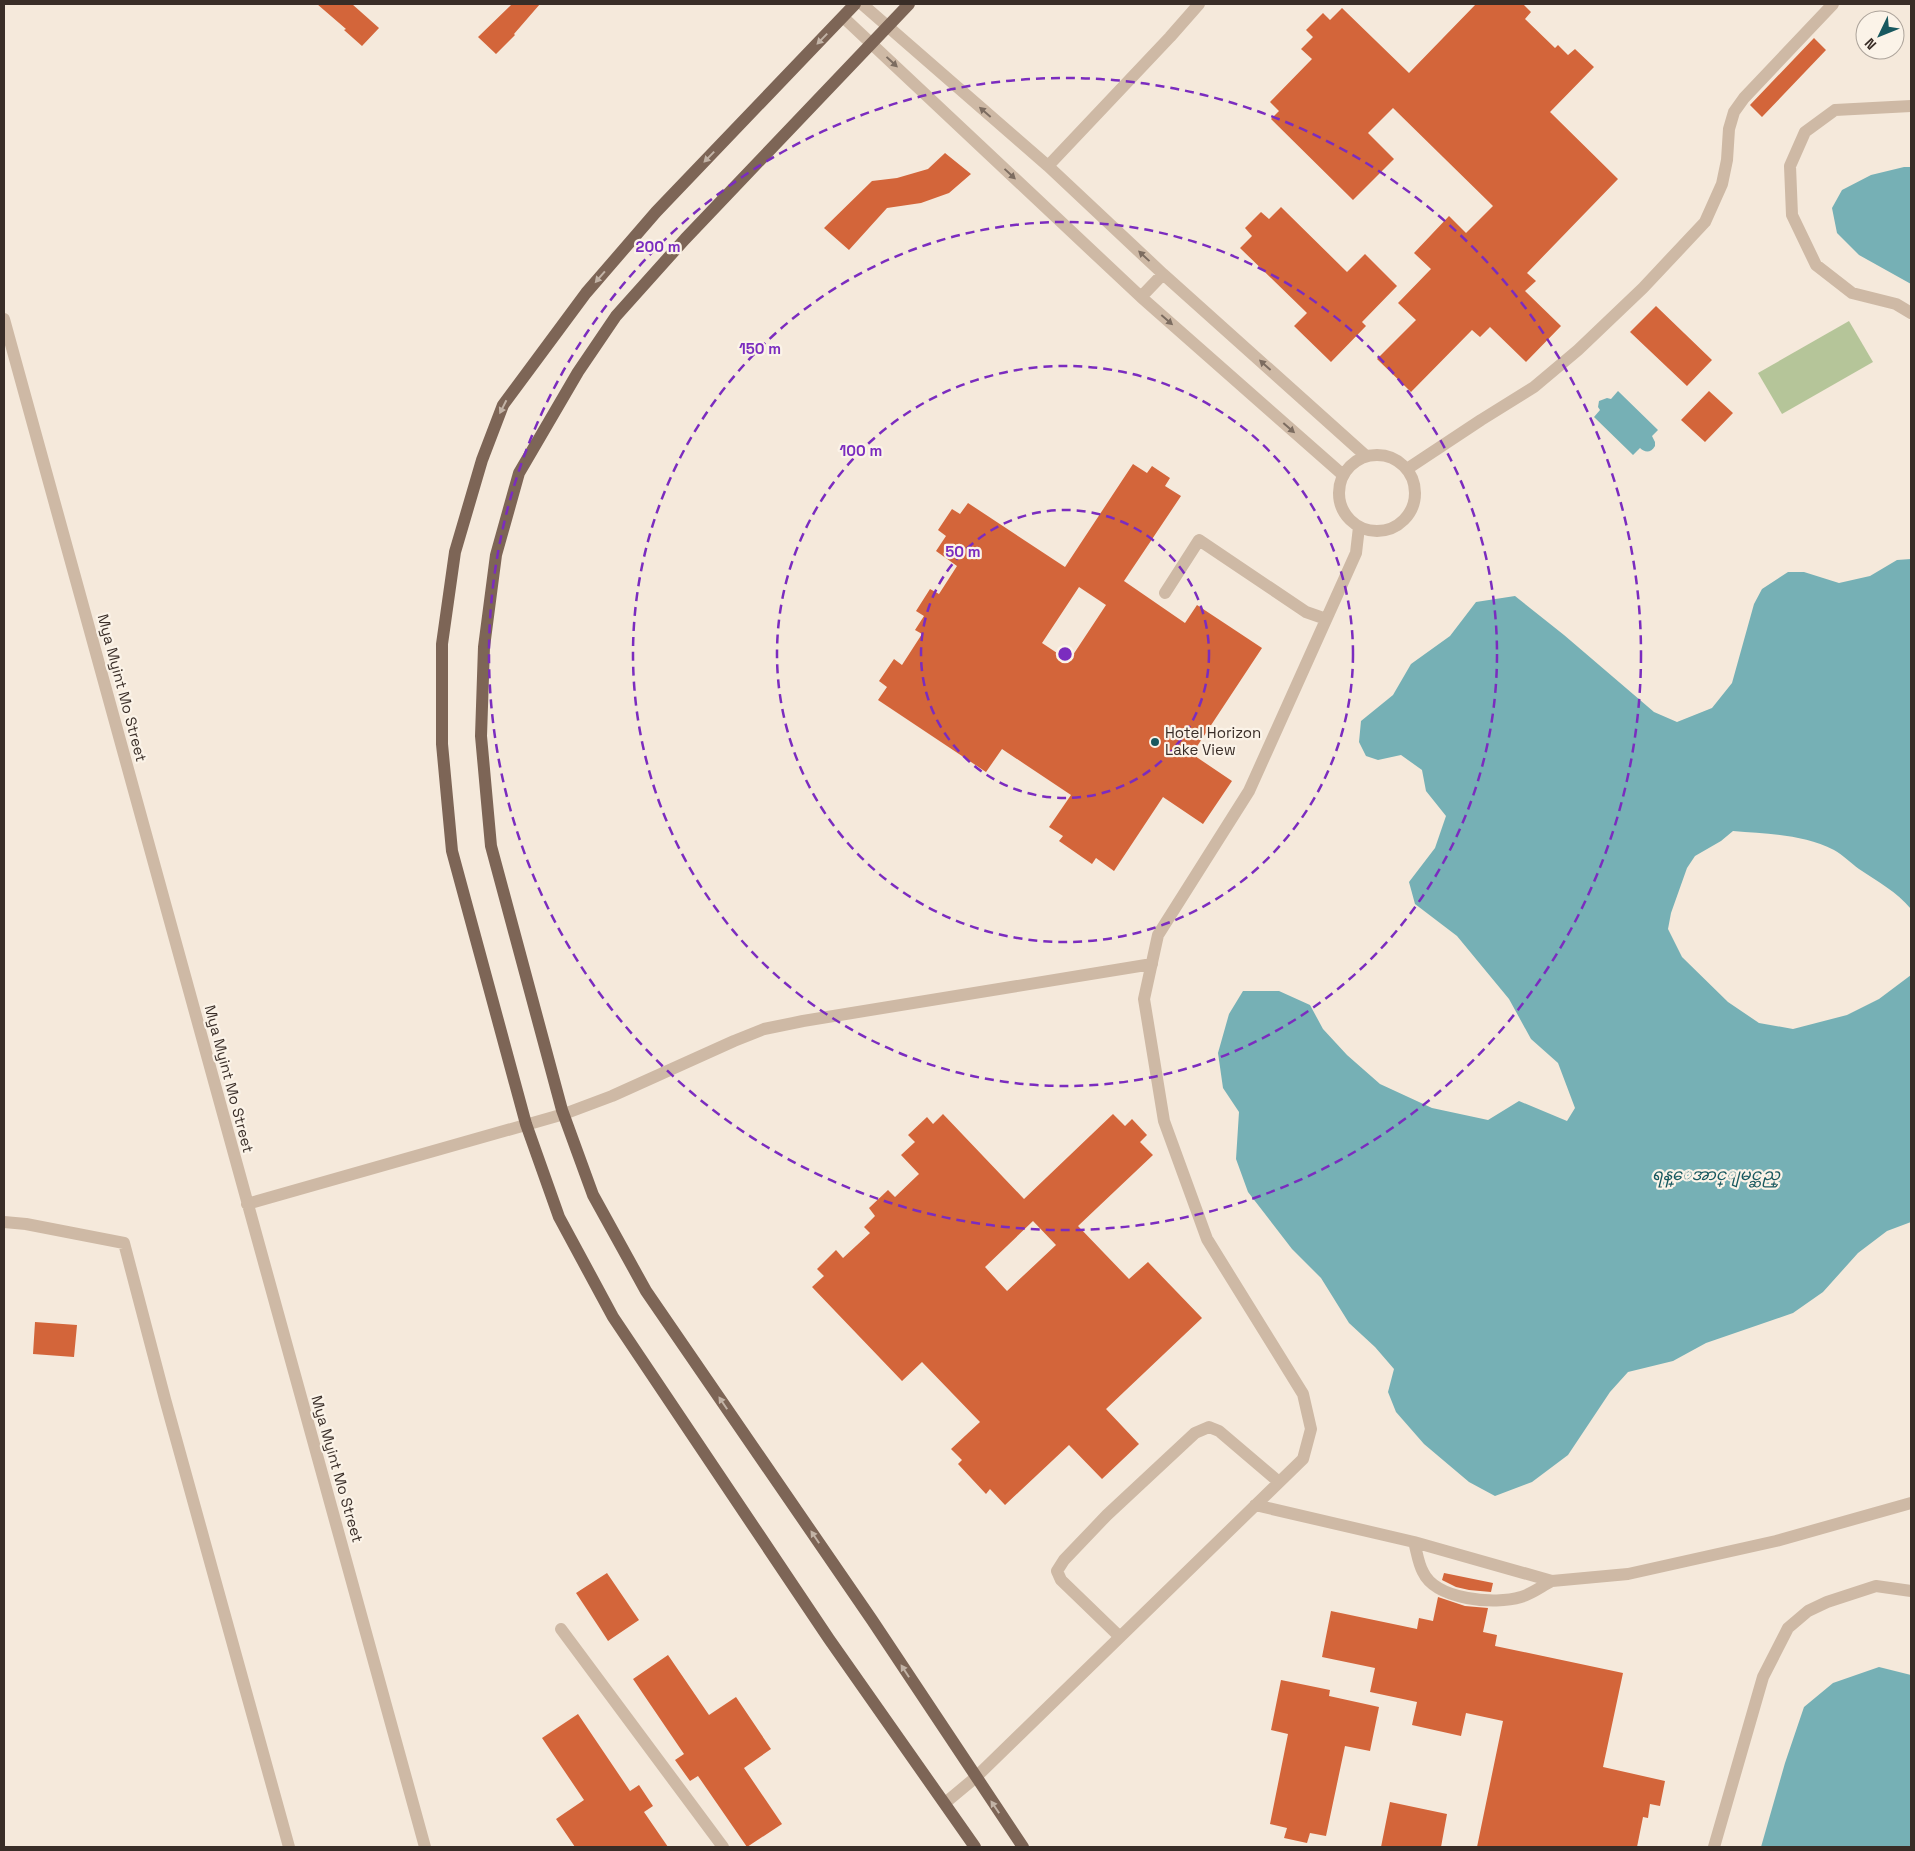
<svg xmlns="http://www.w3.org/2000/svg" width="1915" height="1851" viewBox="0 0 1915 1851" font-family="'Space Grotesk','Noto Sans Myanmar',sans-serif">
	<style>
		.green { fill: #b5c599 }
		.water { fill: #76b0b5 }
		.building { fill: #d3653a; fill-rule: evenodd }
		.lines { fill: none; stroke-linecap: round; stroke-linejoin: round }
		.minor { stroke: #ceb9a5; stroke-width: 12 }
		.major { stroke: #7d6556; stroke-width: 12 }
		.oneway { fill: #c2b3a6 }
		.oneway2 { fill: #7c6c60 }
		.ring { fill: none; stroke: #7b2cbf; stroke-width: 2.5; stroke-dasharray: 9 6 }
		.poi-dot { fill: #18585f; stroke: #fbf3e8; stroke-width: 2 }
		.labels { text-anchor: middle; stroke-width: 4.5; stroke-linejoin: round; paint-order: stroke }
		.street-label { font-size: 15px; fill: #392d27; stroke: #fbf3e8 }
		.poi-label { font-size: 15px; fill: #392d27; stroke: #fbf3e8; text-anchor: start }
		.water-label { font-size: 16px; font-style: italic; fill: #18585f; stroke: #fbf3e8 }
		.centre { fill: #7b2cbf; stroke: #fbf3e8; stroke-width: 2.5 }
		.ring-label { font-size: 15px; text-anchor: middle; font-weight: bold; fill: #7b2cbf; stroke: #fbf3e8; stroke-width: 4.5; stroke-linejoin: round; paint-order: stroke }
	</style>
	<rect width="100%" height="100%" fill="#f5e9db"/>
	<!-- green -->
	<path class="green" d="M1849,321L1873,362L1782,414L1758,373Z"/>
	<!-- water -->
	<path class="water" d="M1904,167H1911V284L1859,255L1837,233L1832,208L1842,190L1871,175Z
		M1618,391L1658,430L1652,436L1655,442V446C1651,453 1645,453 1640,448L1633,455L1594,417L1600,410L1598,407L1599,401L1607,398L1611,399Z
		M1911,559V909C1897,892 1877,881 1859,869C1851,863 1843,855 1834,850C1802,834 1768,834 1733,831L1721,841L1695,856L1687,868L1671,913L1668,929L1682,957L1728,1002L1759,1023L1793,1029L1847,1015L1879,999L1911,975V1222L1887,1231L1858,1253L1823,1292L1793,1313L1706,1343L1673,1361L1628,1372L1610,1392L1568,1455L1532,1482L1495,1496L1469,1482L1424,1444L1396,1412L1388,1392L1394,1369L1375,1347L1349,1323L1321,1278L1292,1249L1248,1192L1236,1159L1239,1112L1223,1088L1218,1053L1229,1014L1243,991H1279L1310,1005L1323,1029L1347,1055L1380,1084L1432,1108L1488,1120L1519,1101L1567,1121L1575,1108L1558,1063L1531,1039L1509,999L1457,936L1415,904L1409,882L1435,848L1446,816L1426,791L1422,770L1401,755L1378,760L1366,756L1359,742L1361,721L1393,695L1411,664L1450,636L1476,602L1515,596L1564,635L1654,712L1677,722L1712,708L1732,683L1754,604L1762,589L1788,572H1804L1839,583L1870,576L1897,560Z
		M1879,1667L1911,1675V1847H1761L1785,1763L1804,1707L1833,1683Z"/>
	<!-- building -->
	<path class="building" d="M317,4H352L379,28L362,46L344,30L346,29Z
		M512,4H540L514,34L515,35L496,54L478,37Z
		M1476,4H1523L1531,12L1525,19L1555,48L1558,45L1568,55L1575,49L1594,67L1550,112L1618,179L1527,273L1536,281L1525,291L1561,326L1526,362L1490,327L1480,337L1472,330L1411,392L1377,359L1416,320L1398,303L1431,269L1414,253L1449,216L1466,233L1493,206L1393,108L1368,133L1394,159L1353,200L1271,119L1279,111L1270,102L1312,59L1301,49L1313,37L1306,30L1323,13L1330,20L1342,8L1409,73Z
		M1814,38L1826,50L1762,117L1750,105Z
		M945,153L971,174L949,193L921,203L887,208L849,250L824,228L872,181L897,178L928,169Z
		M1281,207L1347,272L1365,254L1397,286L1362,322L1366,326L1331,362L1294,326L1307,313L1240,248L1252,236L1245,228L1261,212L1269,219Z
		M1656,306L1712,360L1687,386L1630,332Z
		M1709,391L1733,413L1705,442L1681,420Z
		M1133,464L1147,473L1152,466L1170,478L1165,486L1181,496L1124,581L1185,623L1197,605L1262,648L1192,754L1232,781L1203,824L1163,797L1114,871L1096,858L1092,864L1059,841L1063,836L1049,827L1071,795L1002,749L986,772L878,700L887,687L879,681L894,659L902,665L922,634L915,630L924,616L916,611L930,589L939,594L957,566L936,551L946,536L938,530L952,509L960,514L968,503L1065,567ZM1079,587L1106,605L1069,661L1042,643Z
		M943,1114L1024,1199L1113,1114L1125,1126L1132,1119L1147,1135L1140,1142L1153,1155L1078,1226L1129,1279L1148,1262L1202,1318L1106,1409L1139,1444L1102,1479L1069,1445L1005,1505L990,1489L986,1494L958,1464L962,1460L951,1449L980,1422L922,1362L902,1381L812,1287L824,1276L817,1269L836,1250L843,1258L870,1233L864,1227L875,1216L869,1208L888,1190L895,1197L919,1174L901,1155L915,1142L908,1135L927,1117L933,1124ZM1033,1221L1056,1245L1007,1291L985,1267Z
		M35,1322L77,1325L74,1357L33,1354Z
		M607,1573L639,1620L608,1641L576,1593Z
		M1444,1573L1493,1583L1491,1592L1469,1590L1456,1587L1442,1580Z
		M1438,1597L1465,1606L1488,1608L1483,1632L1497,1635L1495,1646L1623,1673L1603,1767L1665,1781L1660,1806L1650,1804L1648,1818L1643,1817L1637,1847H1477L1503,1721L1466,1713L1461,1736L1412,1725L1417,1702L1370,1692L1375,1668L1322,1657L1331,1611L1417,1629L1419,1618L1433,1621Z
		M668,1655L709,1715L736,1697L771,1749L744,1768L782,1824L747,1847L698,1776L690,1781L675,1760L684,1754L633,1679Z
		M1281,1680L1330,1690L1329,1696L1379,1707L1370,1751L1345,1746L1326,1836L1310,1833L1307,1843L1284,1838L1287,1828L1270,1824L1288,1734L1271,1730Z
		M578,1714L630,1791L639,1785L653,1806L644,1812L668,1847H575L556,1819L584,1800L542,1738Z
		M1390,1802L1447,1814L1441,1847H1381Z"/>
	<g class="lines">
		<!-- minor -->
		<path class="minor" d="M862,4L1048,166L1163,274L1366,456
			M843,17L1141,297L1343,475
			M1911,106L1835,110L1805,132L1790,166L1792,215L1816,265L1852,293L1896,304L1911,313
			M1048,166L1170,37L1199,4
			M1141,297L1163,274
			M4,319L425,1847
			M1339 493a38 38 0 1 1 76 0a38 38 0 1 1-76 0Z
			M1407,469L1481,420L1534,387L1578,350L1643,288L1705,222L1722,184L1727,160L1729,129L1734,112L1744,98L1833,4
			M1165,593L1199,540L1306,612L1326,619
			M247,1204L564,1114L612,1096L734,1041L764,1029L803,1021L1152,964
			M4,1222L26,1224L124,1243L165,1399L289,1847
			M1255,1505L1414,1542L1552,1581L1628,1574L1776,1541L1911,1503
			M1414,1542C1417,1552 1418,1563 1423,1572C1436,1600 1495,1605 1521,1597C1532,1594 1542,1586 1552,1581
			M561,1629L723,1847
			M1120,1637L1061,1580L1057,1571L1064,1560L1107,1515L1195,1433L1209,1427L1219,1431L1279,1482
			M945,1803L975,1778L1303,1459L1311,1429L1303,1394L1207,1239L1164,1121L1144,999L1158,935L1249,791L1356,553L1359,527
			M1714,1847L1763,1677L1788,1628L1808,1611L1827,1602L1876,1586L1911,1591"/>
		<!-- major -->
		<path class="major" d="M855,4L656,212L586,293L503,405L482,460L455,552L442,644V744L452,851L526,1124L559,1217L613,1317L829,1639L975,1847
			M909,4L685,239L616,316L578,372L519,473L496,555L484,647L481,736L491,846L562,1110L593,1195L646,1291L872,1620L1023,1847"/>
	</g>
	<!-- one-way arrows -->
	<defs><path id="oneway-solid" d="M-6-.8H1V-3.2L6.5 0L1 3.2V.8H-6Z" transform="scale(1.25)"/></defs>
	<g class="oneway">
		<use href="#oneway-solid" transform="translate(822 39) rotate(134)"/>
		<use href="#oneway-solid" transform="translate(709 157) rotate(134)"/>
		<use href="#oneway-solid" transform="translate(600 277) rotate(131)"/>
		<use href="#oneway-solid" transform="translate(503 407) rotate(117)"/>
		<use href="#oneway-solid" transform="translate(723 1403) rotate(-124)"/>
		<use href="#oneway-solid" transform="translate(815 1537) rotate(-124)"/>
		<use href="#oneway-solid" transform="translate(905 1671) rotate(-123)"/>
		<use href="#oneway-solid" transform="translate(995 1807) rotate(-124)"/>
	</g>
	<g class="oneway2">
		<use href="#oneway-solid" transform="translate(892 62) rotate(43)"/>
		<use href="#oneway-solid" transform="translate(985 112) rotate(-139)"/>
		<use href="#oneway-solid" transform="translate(1010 174) rotate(43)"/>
		<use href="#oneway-solid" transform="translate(1144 256) rotate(-137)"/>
		<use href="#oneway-solid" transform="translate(1167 320) rotate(41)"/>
		<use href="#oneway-solid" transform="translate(1265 365) rotate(-138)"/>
		<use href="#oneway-solid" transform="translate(1289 428) rotate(41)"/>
	</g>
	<!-- distance rings -->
	<g class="ring">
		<circle cx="1065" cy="654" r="144"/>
		<circle cx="1065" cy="654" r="288"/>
		<circle cx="1065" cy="654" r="432"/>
		<circle cx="1065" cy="654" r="576"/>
	</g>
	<!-- markers -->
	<circle class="poi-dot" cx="1155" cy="742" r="5"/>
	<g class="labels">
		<!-- street labels -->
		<g class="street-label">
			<text transform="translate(122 688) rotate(75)" y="5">Mya Myint Mo Street</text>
			<text transform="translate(229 1079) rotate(75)" y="5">Mya Myint Mo Street</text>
			<text transform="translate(337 1469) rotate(74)" y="5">Mya Myint Mo Street</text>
		</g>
		<!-- poi labels -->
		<g class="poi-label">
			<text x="1165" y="738">Hotel Horizon<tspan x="1165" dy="17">Lake View</tspan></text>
		</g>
		<!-- water labels -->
		<g class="water-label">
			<text x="1716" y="1180">ရန္ေအာင္ျမင္ဆည္</text>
		</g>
	</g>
	<circle cx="1065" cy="654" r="8" class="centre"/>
	<g class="ring-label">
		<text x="658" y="252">200 m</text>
		<text x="760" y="354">150 m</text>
		<text x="861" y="456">100 m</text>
		<text x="963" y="557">50 m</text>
	</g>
	<!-- border -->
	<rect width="1915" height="1851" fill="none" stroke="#392d27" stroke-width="10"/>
	<!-- north arrow -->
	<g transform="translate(1880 35) rotate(227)"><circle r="24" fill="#fbf3e8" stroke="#ada49b"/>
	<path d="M0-4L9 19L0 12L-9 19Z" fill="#18585f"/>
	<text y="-8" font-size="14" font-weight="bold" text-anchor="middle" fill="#392d27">N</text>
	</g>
</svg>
